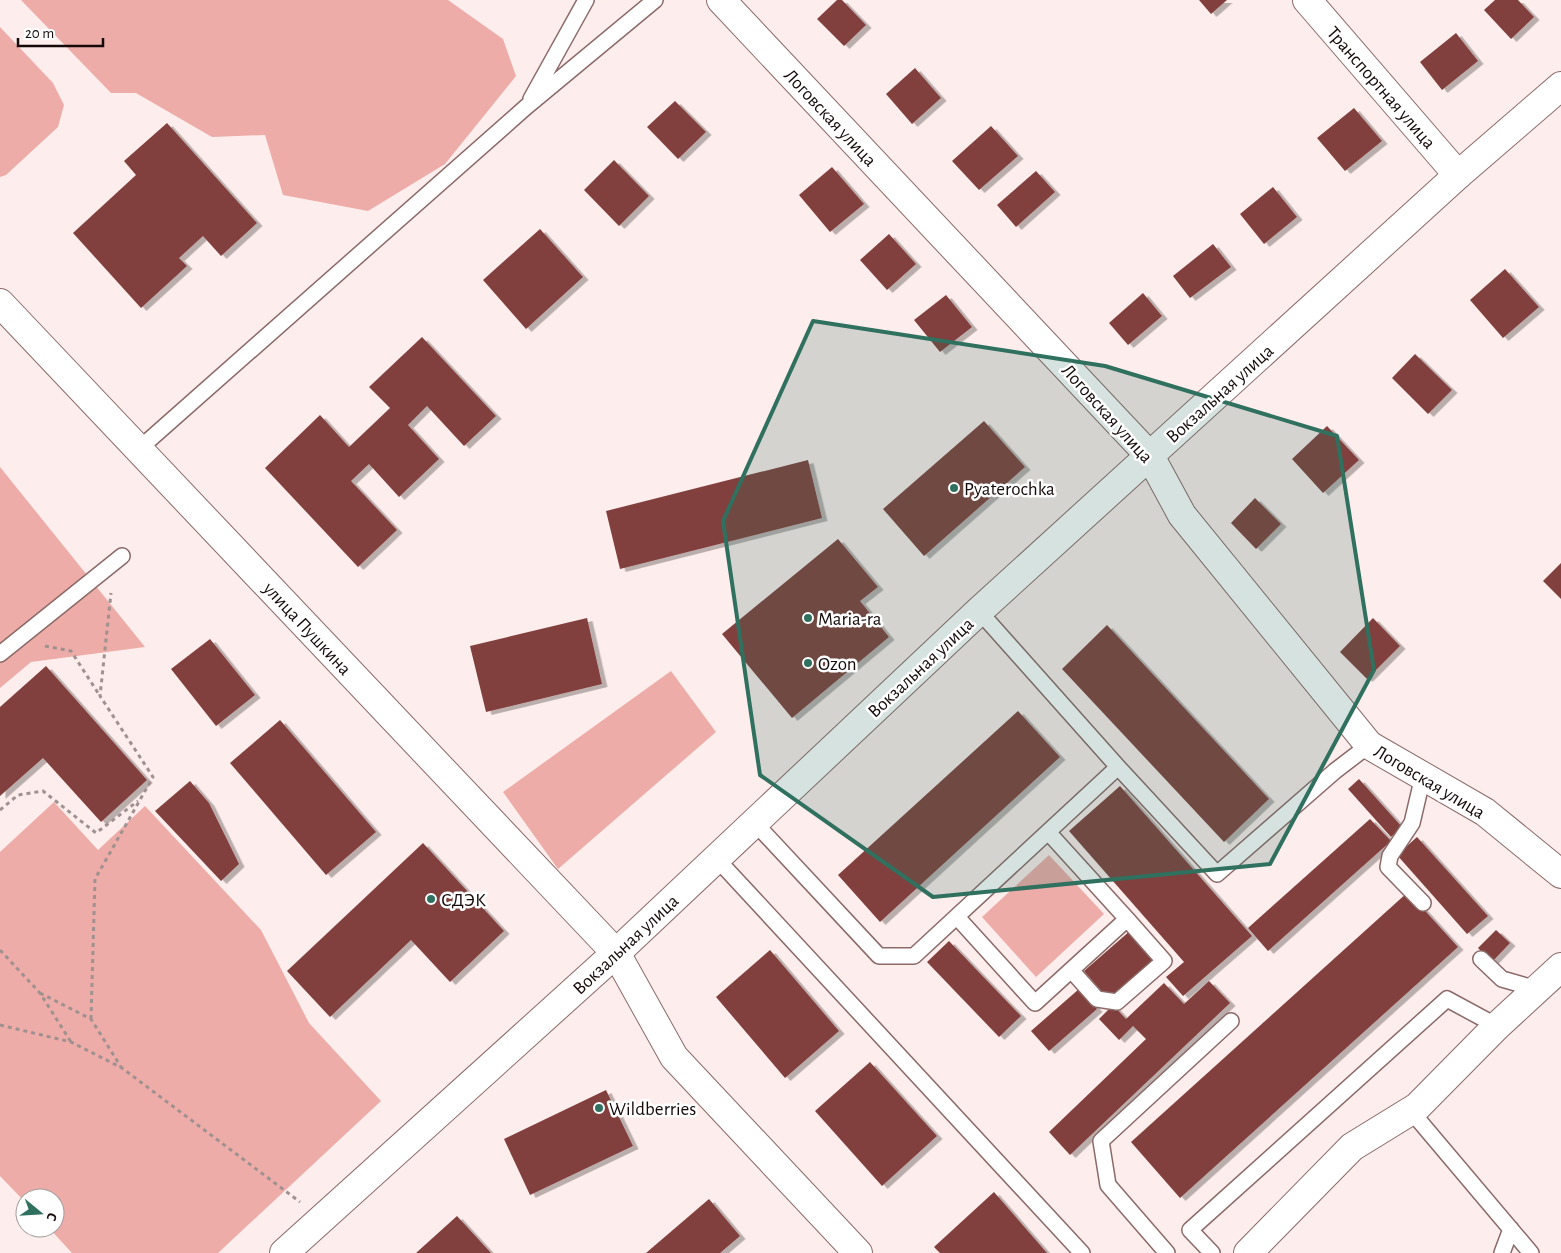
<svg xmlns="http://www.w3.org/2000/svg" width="1561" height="1253" viewBox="0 0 1561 1253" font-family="'Alegreya Sans',sans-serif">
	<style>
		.green { fill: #eeaca8 }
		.building { fill: #81403e; filter: url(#shadow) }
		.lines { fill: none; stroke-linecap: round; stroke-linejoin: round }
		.service-casing { stroke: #8b6a68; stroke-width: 18 }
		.minor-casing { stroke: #8b6a68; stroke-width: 30 }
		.secondary-casing { stroke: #8b6a68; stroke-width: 30 }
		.path { stroke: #a09191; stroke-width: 3; stroke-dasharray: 4 4; stroke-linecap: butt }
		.service { stroke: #fff; stroke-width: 15 }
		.minor { stroke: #fff; stroke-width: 28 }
		.secondary { stroke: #fff; stroke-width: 28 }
		.marked { fill: #30705f; fill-opacity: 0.2; stroke: #30705f; stroke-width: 4; stroke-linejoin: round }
		.poi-dot { fill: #30705f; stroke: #fff; stroke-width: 2 }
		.labels { text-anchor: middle; stroke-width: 5; stroke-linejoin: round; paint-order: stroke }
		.street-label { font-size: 19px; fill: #150909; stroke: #fff }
		.poi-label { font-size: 19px; fill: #150909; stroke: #fff; text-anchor: start }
	</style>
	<defs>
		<filter id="shadow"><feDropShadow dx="5.5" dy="3" stdDeviation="0" flood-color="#0004"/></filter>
	</defs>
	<rect width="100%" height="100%" fill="#fdedec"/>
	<!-- green -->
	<path class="green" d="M21,0H448L503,39L516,76L445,164L368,211L283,195L265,135L212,137L136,93H111Z
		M0,27L53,83L64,105L58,127L6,175L0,177Z
		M0,467L145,647L31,662L0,688Z
		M671,671L716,732L558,869L503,792Z
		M54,802L98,850L145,806L261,930L309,1023L381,1101L218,1253H72L49,1228H55V1198H25V1202L0,1176V852Z
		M1049,855L1104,914L1036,977L982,917Z"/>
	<!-- building -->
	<path class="building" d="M837,0H842L866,25L844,46L817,19Z
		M1199,0H1227L1211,14Z
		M1495,0H1518L1534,17L1511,39L1484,10Z
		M1456,33L1478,61L1442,90L1420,62Z
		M915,68L941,98L912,124L886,94Z
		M675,101L706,132L678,159L647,127Z
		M1354,108L1382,141L1345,171L1317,138Z
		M167,123L257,223L221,256L203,236L179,258L187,266L141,308L73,233L136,175L124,161Z
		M991,126L1018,156L979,190L952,161Z
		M614,160L649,196L619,226L584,190Z
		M832,167L864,204L830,232L799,195Z
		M1036,171L1055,192L1016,227L997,205Z
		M1273,187L1297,217L1264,244L1240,214Z
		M540,229L583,277L526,329L483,280Z
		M889,234L916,264L887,290L860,260Z
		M1213,244L1231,267L1190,298L1173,276Z
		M1505,269L1539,307L1503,338L1470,300Z
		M1143,293L1162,316L1128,345L1109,323Z
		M946,295L972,327L940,352L914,320Z
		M422,337L496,416L464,446L427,406L408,425L439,459L399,497L369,464L351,481L397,530L358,567L265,468L320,415L349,447L390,408L369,387Z
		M1415,354L1452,390L1428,414L1392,378Z
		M984,421L1025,467L924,556L883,509Z
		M1327,426L1359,460L1323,493L1292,459Z
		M808,460L822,518L620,569L606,511Z
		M1255,498L1281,524L1256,549L1231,523Z
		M838,539L878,587L860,601L889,637L792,718L722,634Z
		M1561,563V599L1543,581Z
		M587,618L602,684L486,712L470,646Z
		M1373,618L1400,646L1367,679L1340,652Z
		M1107,625L1269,799L1224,842L1062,669Z
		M210,639L255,695L216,726L171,669Z
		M46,666L147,780L101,822L43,758L0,796V707Z
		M1018,711L1060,757L880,922L838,875Z
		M280,720L376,832L326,875L230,763Z
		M1359,779L1402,827L1391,837L1348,789Z
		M190,781L209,803L239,864L221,881L155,811Z
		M1120,786L1252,936L1183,996L1166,977L1184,962L1069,831Z
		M1370,819L1391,841L1268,951L1248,928Z
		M1417,837L1488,916L1467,934L1397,855Z
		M423,843L504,931L450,982L411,940L330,1017L287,971Z
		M1408,892L1458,947L1180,1198L1131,1142Z
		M1131,930L1156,959L1109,1000L1084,971Z
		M1496,930L1510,943L1492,962L1478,948Z
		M949,941L1021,1016L999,1037L927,962Z
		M770,950L839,1031L785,1078L716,997Z
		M1209,981L1230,1003L1070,1155L1049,1132L1146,1039L1133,1026L1119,1040L1099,1019L1113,1005L1126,1019L1164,983L1184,1004Z
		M1079,989L1097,1009L1049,1051L1031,1031Z
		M870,1062L937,1136L882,1186L815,1111Z
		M606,1090L633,1146L530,1195L504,1139Z
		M994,1192L1047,1253H940L934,1247Z
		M709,1199L740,1236L720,1253H646Z
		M457,1216L491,1253H416Z"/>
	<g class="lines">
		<defs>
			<path id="service" d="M531,99L586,0
				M139,449L526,107L655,0
				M979,611L1118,767L1217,874L1335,771L1369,745
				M0,654L122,556
				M754,822L879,956H914L1118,767
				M716,858L1082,1253
				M1423,903L1388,867L1390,856L1412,823L1423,776
				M957,917L1035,1003L1127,919L1048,832
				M1481,959L1502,979L1537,989
				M1071,970L1097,999L1117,1002L1164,961L1127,919
				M1411,1111L1531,1253
				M1167,1253L1108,1185L1101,1141L1231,1021
				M1212,1253L1190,1230L1447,999L1497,1026
				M1502,1253L1511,1229"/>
			<path id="minor" d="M721,0L1150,456L1182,515L1369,745L1485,812L1561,874
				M1307,0L1458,175
				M0,303L616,953L674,1057L858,1253
				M1248,1253L1352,1147L1417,1107L1497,1026L1561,967"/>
			<path id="secondary" d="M284,1253L616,953L979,611L1458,175L1561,86"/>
		</defs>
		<!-- service casing -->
		<use href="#service" class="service-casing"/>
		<!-- minor casing -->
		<use href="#minor" class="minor-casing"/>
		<!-- secondary casing -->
		<use href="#secondary" class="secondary-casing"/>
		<!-- path -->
		<path class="path" d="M45,646L71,651L100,696
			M0,810L18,795L43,791L96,833L138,801
			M0,950L40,993L71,1042
			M40,993L91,1019L121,1067
			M91,1019L95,879L153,777L100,696L111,593
			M0,1025L71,1042L122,1068L300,1202"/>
		<!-- service -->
		<use href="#service" class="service"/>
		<!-- minor -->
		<use href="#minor" class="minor"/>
		<!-- secondary -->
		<use href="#secondary" class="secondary"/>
	</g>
	<!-- marked area -->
	<path class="marked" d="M813,321L1105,366L1337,436L1374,670L1270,864L933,897L760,775L723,521Z"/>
	<!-- markers -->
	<g class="poi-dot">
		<circle cx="954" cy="488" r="5"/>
		<circle cx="808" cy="618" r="5"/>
		<circle cx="808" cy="663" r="5"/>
		<circle cx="431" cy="899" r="5"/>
		<circle cx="599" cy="1108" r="5"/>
	</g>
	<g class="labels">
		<!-- street labels -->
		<g class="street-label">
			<text transform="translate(1382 87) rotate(49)" y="7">Транспортная улица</text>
			<text transform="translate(831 117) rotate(47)" y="7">Логовская улица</text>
			<text transform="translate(1219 393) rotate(-42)" y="7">Вокзальная улица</text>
			<text transform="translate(1108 413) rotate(48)" y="7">Логовская улица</text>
			<text transform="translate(308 628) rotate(47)" y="7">улица Пушкина</text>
			<text transform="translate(920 667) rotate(-43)" y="7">Вокзальная улица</text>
			<text transform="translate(1430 781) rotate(31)" y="7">Логовская улица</text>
			<text transform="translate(625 944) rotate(-43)" y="7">Вокзальная улица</text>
		</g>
		<!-- poi labels -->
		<g class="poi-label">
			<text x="964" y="495">Pyaterochka</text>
			<text x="818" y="625">Maria-ra</text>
			<text x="818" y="670">Ozon</text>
			<text x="441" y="906">СДЭК</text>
			<text x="609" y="1115">Wildberries</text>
		</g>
	</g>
	<!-- north arrow -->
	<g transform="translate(40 1213) rotate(108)"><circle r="24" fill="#ffffff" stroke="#a19d9d"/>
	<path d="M0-4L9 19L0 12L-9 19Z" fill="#30705f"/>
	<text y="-8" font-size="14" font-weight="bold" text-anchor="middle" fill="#150909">С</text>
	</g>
	<!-- scale -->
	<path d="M18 38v8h85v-8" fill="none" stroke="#150909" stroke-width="2.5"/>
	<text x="25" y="38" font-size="15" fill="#150909" stroke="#ffffff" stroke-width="4" paint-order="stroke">20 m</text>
</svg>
